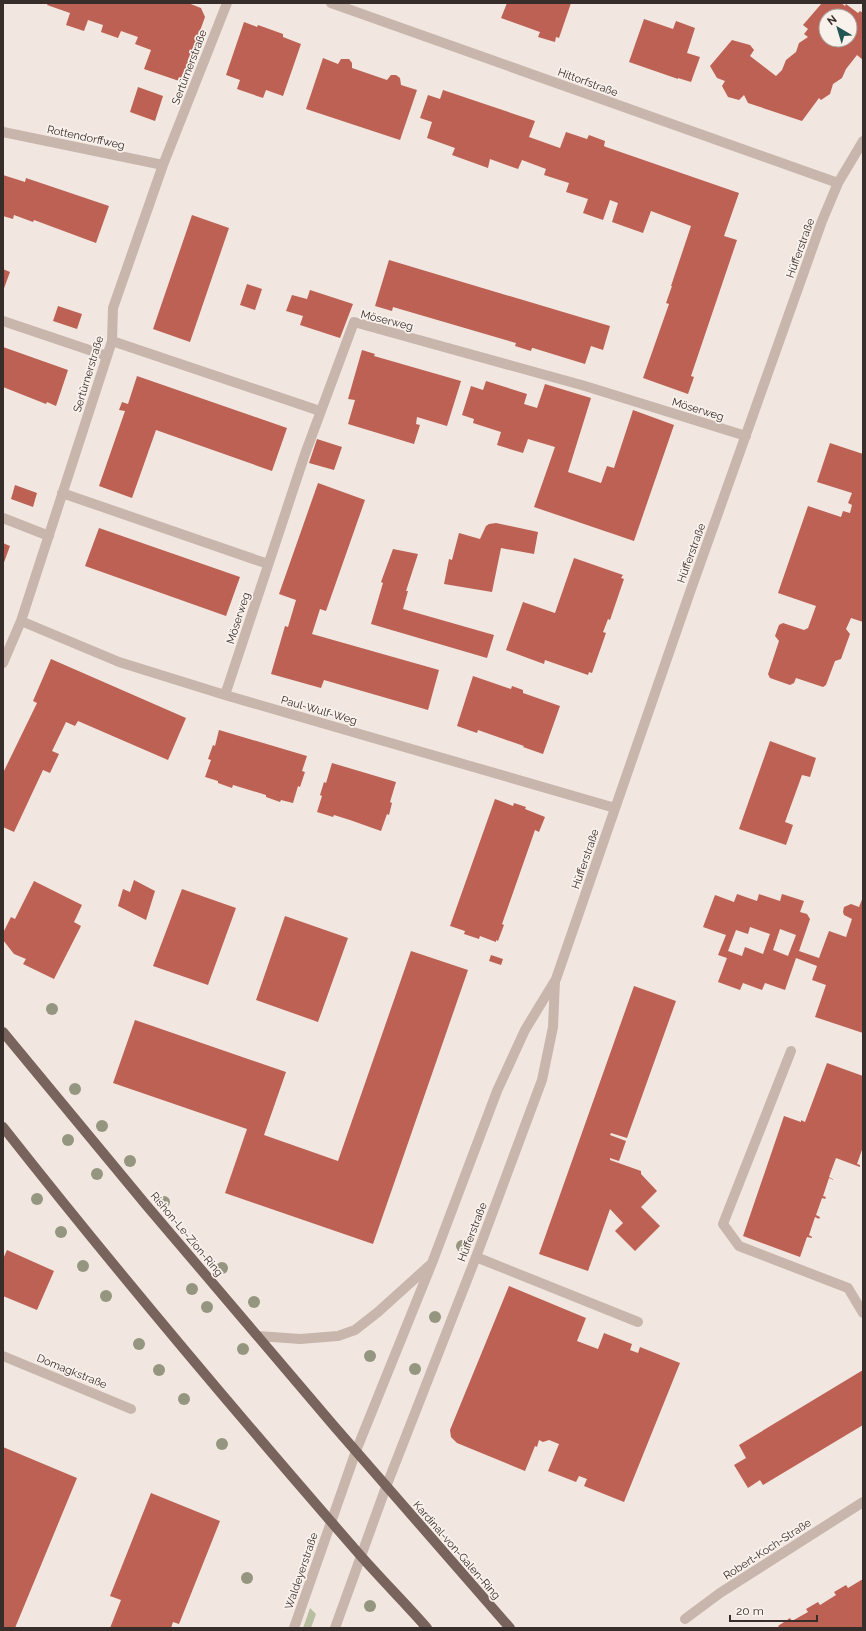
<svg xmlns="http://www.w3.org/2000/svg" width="866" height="1631" viewBox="0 0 866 1631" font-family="Raleway,sans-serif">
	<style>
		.green { fill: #b8bfa1 }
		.building { fill: #bc6153; fill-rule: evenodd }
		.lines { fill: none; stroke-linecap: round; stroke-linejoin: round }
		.minor { stroke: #c8b6ac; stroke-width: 10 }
		.major { stroke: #78635d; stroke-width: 10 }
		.tree { fill: #95967f }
		.labels { text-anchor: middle; stroke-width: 3.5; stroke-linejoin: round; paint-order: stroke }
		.street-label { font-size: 11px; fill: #372d2a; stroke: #f9f1ec }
	</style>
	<rect width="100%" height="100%" fill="#f1e7e0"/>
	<!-- green -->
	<path class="green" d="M310,1608L316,1614L311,1628H303Z"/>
	<!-- building -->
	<path class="building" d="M48,3H188L201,8L205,17L197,39L202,41L195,63L190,61L182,82L144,69L151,50L135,44L138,37L121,31L118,38L101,32L103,25L88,20L84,31L66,25L70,13L47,5Z
		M507,3H571L559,38L556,37L555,42L538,37L540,32L501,18Z
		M822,3H841L845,6L846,4L858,13L860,11L863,13V60L857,55L846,69L842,78L833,84L830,94L821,100L819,98L802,121L748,103L744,95L739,100L728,97L722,86L725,81L717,78L710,66L732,40L750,45L754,50L750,56L776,76L782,70L786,60L796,52L799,43L808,37L804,34L808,29L803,25ZM826,16H850V40H826Z
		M644,19L673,29L676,21L695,28L687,53L700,57L691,82L678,78V79L629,62Z
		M244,22L257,27L258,25L283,34V37L301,44L283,96L266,90L263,98L237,89L240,80L226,75Z
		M323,58L338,64L341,59H349L352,63V68L387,80L391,75H396L400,78L401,85L417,90L400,140L306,109Z
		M138,87L163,96L155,121L130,112Z
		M443,90L535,121L529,137L560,148L566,132L587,139L589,135L605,141L604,146L606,147L739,193L724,236L737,240L691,376L694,377L688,394L643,378L669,304L666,303L672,286H671L691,226L651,211L643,233L612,222L618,203L610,200L603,220L583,213L588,199L566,192L569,183L544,175L546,169L522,160L518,169L490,159L488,168L452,155L455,148L427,138L432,122L420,118L428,95L440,99Z
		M3,175L25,182L26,178L109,206L96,243L34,220L33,222L14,215L13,219L3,216Z
		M192,215L229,228L190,342L153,329Z
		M389,260L610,326L603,350L591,346L585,364L533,348H532L531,351L515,346L516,343L393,307L392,311L375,306Z
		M3,269L10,272L3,291Z
		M247,284L262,289L255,310L240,305Z
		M310,290L353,304L340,338L300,325L303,316L286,311L292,295L307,299Z
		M58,306L82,314L77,329L53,321Z
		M3,347L68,370L56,406L47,402L46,404L3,387Z
		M362,350L375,354L374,356L461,381L447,426L417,417L416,424L420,425L414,444L348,424L355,400L348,399Z
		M137,376L287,428L272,471L156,430L132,498L99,486L125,411L119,410L122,402L128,404Z
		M486,381L527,394L524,404L537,408L545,384L591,398L568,472L601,483L607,466L614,468L633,410L674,425L634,541L534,507L555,447L528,439L523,453L497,445L501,432L473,423L474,419L462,415L471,386L483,390Z
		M317,439L342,447L334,470L309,463Z
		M830,443L863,454V622L851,618L846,629L850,634L841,659L835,661L826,685L823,687L796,678L794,683L790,685L770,678L768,674L779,641L775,636L779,625L783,623L804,630L808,628L816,606L778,593L808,506L841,517L843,511L850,513L852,505L848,503L852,493L817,482Z
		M318,483L365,500L326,611L320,609L312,634L439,670L428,710L324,680L321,688L271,674L285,626L288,627L296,600L279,594Z
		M15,485L37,493L33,507L11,499Z
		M496,523L538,532L534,554L501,548L492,592L444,584L449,559L452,560L459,533L480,539L486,526L489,524Z
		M99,528L240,577L226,616L85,566Z
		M3,543L10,546L3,565Z
		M393,549L418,554L406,591H408L403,609L494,635L487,658L371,624L383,583L381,582Z
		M574,558L623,575L621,578L624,579L610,620L608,619L603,632L606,633L592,673L589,672L588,675L545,660L544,664L506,650L523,602L555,613Z
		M51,659L186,718L168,760L78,721L75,726L66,722L52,751L59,754L50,773L43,770L14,832L3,827V773L37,703L33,701Z
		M473,676L511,689L512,686L523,690V693L560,706L543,754L523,747L524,746L478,730L477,733L457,726Z
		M219,730L307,756L302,771L305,772L300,787L298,786L293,803L281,800L280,802L266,797V795L233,785L232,788L218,783V781L205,777L211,760L208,759L213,745L215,746Z
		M770,741L816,758L810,777L802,775L785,822L793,825L786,845L739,829Z
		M332,763L396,782L390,802L392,803L389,815L387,814L381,831L350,820L334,815L333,817L317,812L322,796L320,795L324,782L326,783Z
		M495,799L513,806L514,803L526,807L525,809L545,817L539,832L535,830L502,924L504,925L498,941L496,940V942L480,936L479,939L464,934L465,931L450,926Z
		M134,880L155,891L146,920L118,906L123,889L130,892Z
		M34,881L82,905L74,922L81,926L54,979L23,964L26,959L14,954L3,940V933L11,917L15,919Z
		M182,889L236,908L208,985L153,966Z
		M737,894L757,901L759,894L780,901L782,894L804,901L800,912L807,914L810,919L799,951L819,958L829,931L846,937L852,919L844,915L843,912L844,907L851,904L859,907L863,897V1033L815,1017L826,985L812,980L817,966L796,958L785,990L765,983L762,990L743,983L740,990L718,982L727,958L718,955L726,935L703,927L715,895L734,902ZM750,927L770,934L763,954L745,947L742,956L728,951L736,930L748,934ZM780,929L796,935L788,956L773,950Z
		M285,916L348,938L318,1022L256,1000Z
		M411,951L468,970L373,1244L225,1193L247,1129L113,1083L135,1020L286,1072L264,1135L338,1161Z
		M491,955L503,959L501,965L489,961Z
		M634,986L676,1001L627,1138L611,1133L610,1135L626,1141L619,1161L610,1158V1160L641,1171V1174L657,1191L641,1207L660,1226L635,1251L615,1231L623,1223L610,1209L588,1271L539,1254Z
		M827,1063L863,1076V1147L857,1164L860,1165V1167L836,1158L829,1177L834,1180L829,1178L823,1196L826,1197L825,1199L822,1198L816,1215L820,1217L819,1219L815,1217L809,1235L812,1237V1238L807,1237L800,1257L743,1236L784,1116L801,1122V1120L805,1122Z
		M7,1250L54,1271L37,1310L3,1296V1259Z
		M509,1286L586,1318L577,1341L598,1349L604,1333L632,1344L630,1350L638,1353L640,1347L680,1363L624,1502L584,1486L587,1479L579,1476L576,1482L548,1471L559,1444L549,1440L543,1442L539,1440L537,1447L535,1446L525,1471L457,1443L451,1437L450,1430Z
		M863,1370V1425L763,1485L760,1480L748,1488L734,1465L746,1458L739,1445Z
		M3,1447L77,1478L15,1628H3Z
		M151,1493L220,1521L179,1624L173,1622L171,1628H110L121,1600L110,1596Z
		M863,1579V1628H780L778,1626L790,1618L792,1621L808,1612L806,1609L818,1602L820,1605L836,1595L834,1592L846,1585L848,1588Z"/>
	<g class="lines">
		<!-- minor -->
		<path class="minor" d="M331,3L838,183
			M3,132L163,165
			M3,321L107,356
			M112,341L320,411
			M62,493L268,564
			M3,518L49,536
			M21,621L119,662L225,695L615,808
			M3,663L21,621L112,341L113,308L163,165L227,3
			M225,695L305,454L354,322L585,386L746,436
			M791,1051L723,1224L739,1246L848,1288L863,1313
			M476,1257L638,1322
			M258,1336L300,1339L338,1336L355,1330L378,1312L430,1265
			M3,1356L131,1409
			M685,1619L720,1593L863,1502
			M294,1628L356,1451L432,1263L497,1091L525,1030L556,979L690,592L822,221L838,183L863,141
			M335,1628L386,1487L476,1257L542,1080L553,1027L555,981"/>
		<!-- major -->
		<path class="major" d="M3,1032L147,1206L334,1426L510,1628
			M3,1127C118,1273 238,1415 360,1555C382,1580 405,1603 427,1628"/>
	</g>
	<!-- trees -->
	<g class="tree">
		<circle cx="52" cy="1009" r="6"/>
		<circle cx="75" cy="1089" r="6"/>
		<circle cx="102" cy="1126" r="6"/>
		<circle cx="68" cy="1140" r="6"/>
		<circle cx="130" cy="1161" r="6"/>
		<circle cx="97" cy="1174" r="6"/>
		<circle cx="37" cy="1199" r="6"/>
		<circle cx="164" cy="1202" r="6"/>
		<circle cx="61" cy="1232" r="6"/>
		<circle cx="462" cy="1246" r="6"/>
		<circle cx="83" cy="1266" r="6"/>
		<circle cx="222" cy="1268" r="6"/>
		<circle cx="192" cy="1289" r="6"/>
		<circle cx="106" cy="1296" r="6"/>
		<circle cx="254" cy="1302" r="6"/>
		<circle cx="207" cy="1307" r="6"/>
		<circle cx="435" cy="1317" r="6"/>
		<circle cx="139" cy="1344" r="6"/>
		<circle cx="243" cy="1349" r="6"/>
		<circle cx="370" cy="1356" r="6"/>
		<circle cx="415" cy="1369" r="6"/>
		<circle cx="159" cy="1370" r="6"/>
		<circle cx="184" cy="1399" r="6"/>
		<circle cx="222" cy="1444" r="6"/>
		<circle cx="247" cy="1578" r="6"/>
		<circle cx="370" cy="1606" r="6"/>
	</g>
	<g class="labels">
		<!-- street labels -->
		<g class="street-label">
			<text transform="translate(189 67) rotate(-69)" y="4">Sertürnerstraße</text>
			<text transform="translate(588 82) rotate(20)" y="4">Hittorfstraße</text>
			<text transform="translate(86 137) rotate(12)" y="4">Rottendorffweg</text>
			<text transform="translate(800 248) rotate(-70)" y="4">Hüfferstraße</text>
			<text transform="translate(387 320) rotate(14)" y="4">Möserweg</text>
			<text transform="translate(88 374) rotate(-73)" y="4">Sertürnerstraße</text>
			<text transform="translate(698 409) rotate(17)" y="4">Möserweg</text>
			<text transform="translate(691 553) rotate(-70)" y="4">Hüfferstraße</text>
			<text transform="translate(238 618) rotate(-72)" y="4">Möserweg</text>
			<text transform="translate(319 710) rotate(16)" y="4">Paul-Wulf-Weg</text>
			<text transform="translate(585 859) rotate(-71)" y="4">Hüfferstraße</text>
			<text transform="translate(472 1232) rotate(-69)" y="4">Hüfferstraße</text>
			<text transform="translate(187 1234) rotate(50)" y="4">Rishon-Le-Zion-Ring</text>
			<text transform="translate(72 1371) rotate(22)" y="4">Domagkstraße</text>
			<text transform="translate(767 1549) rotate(-33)" y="4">Robert-Koch-Straße</text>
			<text transform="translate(457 1550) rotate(49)" y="4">Kardinal-von-Galen-Ring</text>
			<text transform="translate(301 1571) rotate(-71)" y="4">Waldeyerstraße</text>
		</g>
	</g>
	<!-- border -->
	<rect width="866" height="1631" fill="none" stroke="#372d2a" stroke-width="8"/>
	<!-- north arrow -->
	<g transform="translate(838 28) rotate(322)"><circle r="19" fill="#f9f1ec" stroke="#aba39e"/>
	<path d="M0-3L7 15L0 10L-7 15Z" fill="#235553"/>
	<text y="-6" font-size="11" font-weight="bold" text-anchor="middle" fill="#372d2a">N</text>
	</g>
	<!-- scale -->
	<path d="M730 1615v6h87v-6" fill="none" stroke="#372d2a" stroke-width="2"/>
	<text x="736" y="1615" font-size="12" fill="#372d2a" stroke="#f9f1ec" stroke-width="3" paint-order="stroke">20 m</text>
</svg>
